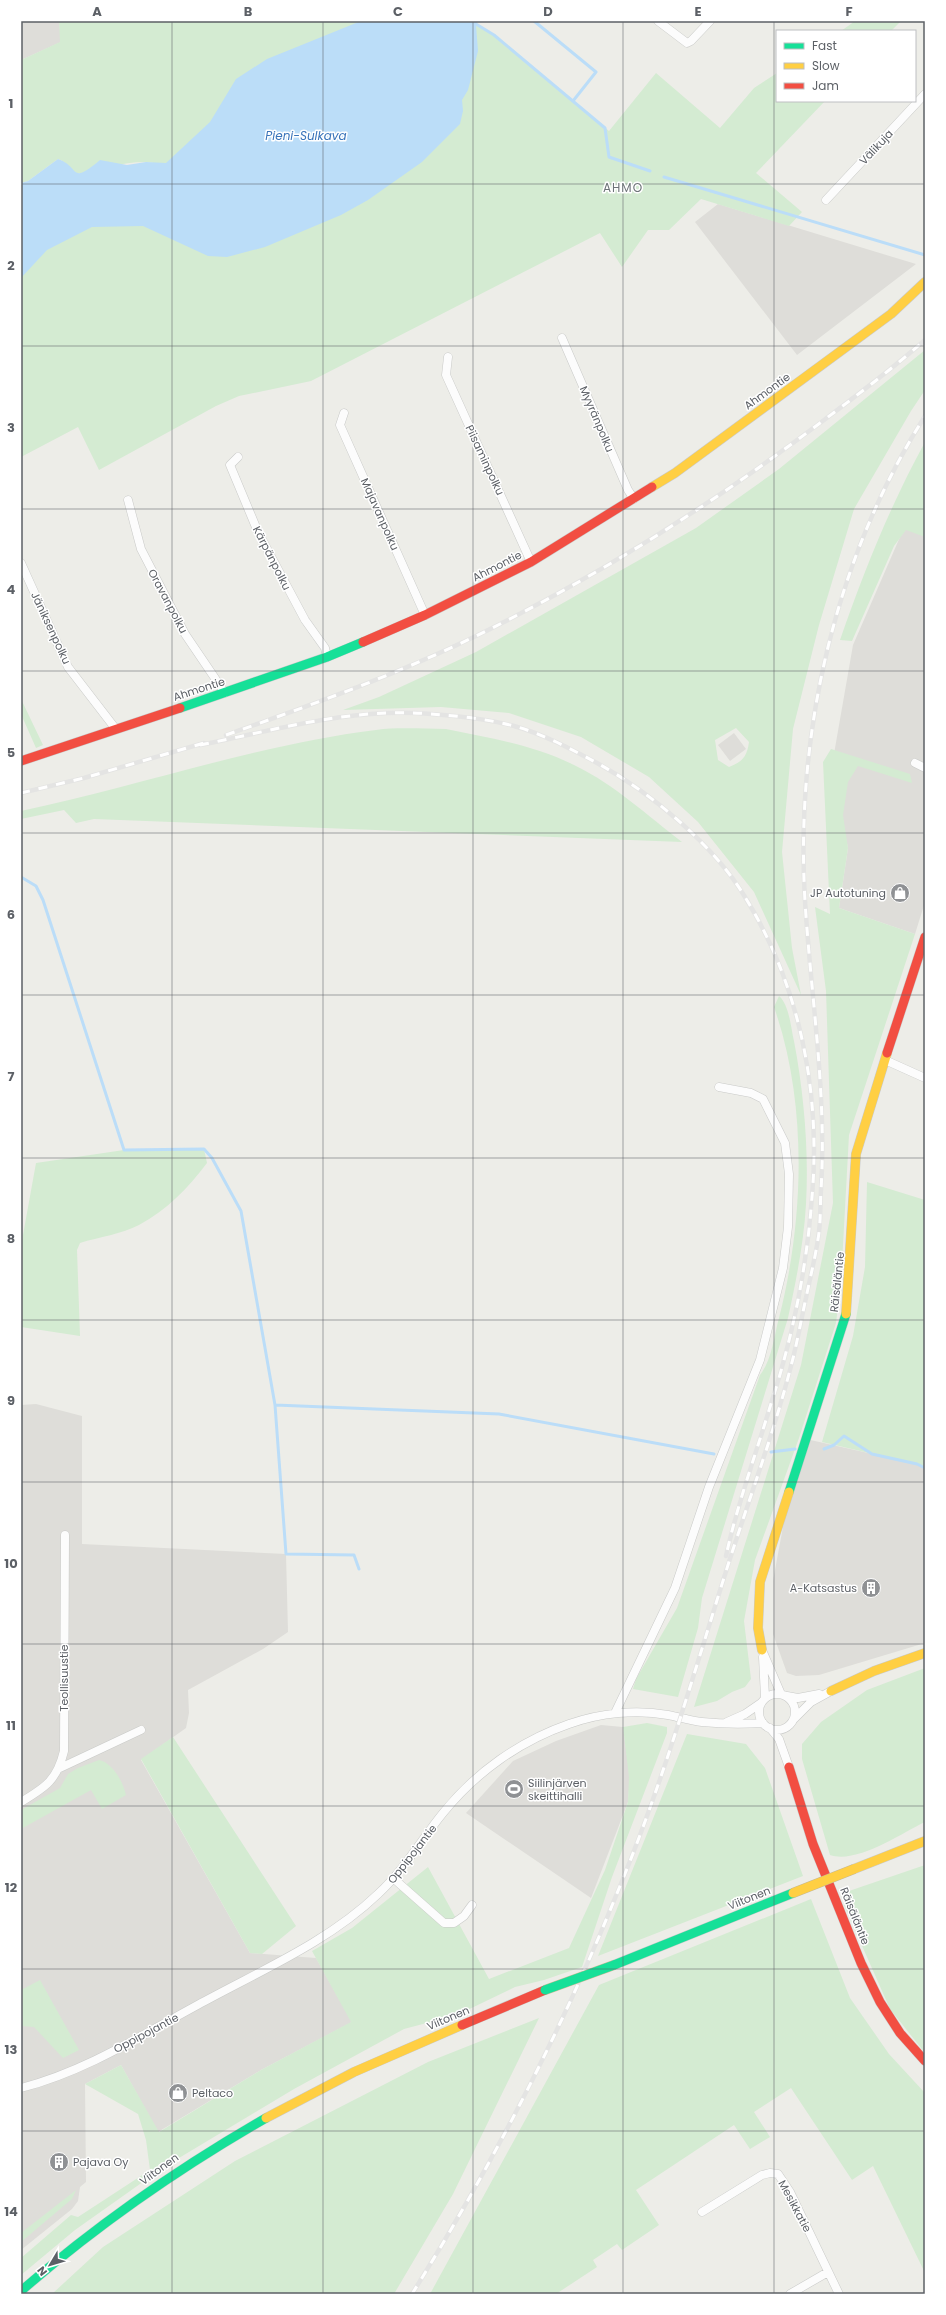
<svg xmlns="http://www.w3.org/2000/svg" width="946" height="2315" viewBox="0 0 946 2315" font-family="Poppins,sans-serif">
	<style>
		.industrial { fill: #deddd9 }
		.green { fill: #d4ebd2; fill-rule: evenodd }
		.water { fill: #bbddf8 }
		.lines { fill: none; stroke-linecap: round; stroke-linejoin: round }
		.stream { stroke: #bbddf8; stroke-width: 3 }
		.street-casing { stroke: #c9cac8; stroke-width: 9 }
		.fast-casing { stroke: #c9caca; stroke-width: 10 }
		.slow-casing { stroke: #c9caca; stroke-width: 10 }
		.jam-casing { stroke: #c9caca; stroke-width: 10 }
		.street { stroke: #fcfcfc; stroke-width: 8 }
		.fast { stroke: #16e098; stroke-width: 9 }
		.slow { stroke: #ffcf43; stroke-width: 9 }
		.jam { stroke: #f24e42; stroke-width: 9 }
		.rail-casing { stroke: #e4e4e3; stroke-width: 4.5 }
		.rail { stroke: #fff; stroke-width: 3; stroke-dasharray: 9; stroke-linecap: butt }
		.fast-bridge-casing { stroke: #c5b894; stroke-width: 10; stroke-linecap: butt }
		.slow-bridge-casing { stroke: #c5b894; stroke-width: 10; stroke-linecap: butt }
		.fast-bridge { stroke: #16e098; stroke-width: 9 }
		.slow-bridge { stroke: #ffcf43; stroke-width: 9 }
		.grid { fill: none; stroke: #5c6066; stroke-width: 1; stroke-opacity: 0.55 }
		.labels { text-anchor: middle; stroke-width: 3; stroke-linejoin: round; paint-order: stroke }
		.street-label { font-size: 11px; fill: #5c6066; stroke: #fff }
		.poi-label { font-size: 11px; fill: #5c6066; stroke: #fff; text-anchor: start }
		.water-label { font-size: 12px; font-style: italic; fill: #3974ba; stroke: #fff }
		.neighbourhood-label { font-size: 12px; letter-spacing: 1px; fill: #6d7378; stroke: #fff }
		.neatline { fill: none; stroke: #5c6066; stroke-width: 1.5 }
		.grid-label { font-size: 13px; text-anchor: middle; font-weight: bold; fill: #5c6066 }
	</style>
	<rect width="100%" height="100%" fill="#edede8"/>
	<!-- industrial -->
	<path class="industrial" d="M21,21H59L61,42L21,60Z
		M718,204L916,264L797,355L695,222Z
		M925,487V902L915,934L839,908L848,848L831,771L853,645L900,537Z
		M734,733L746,749L730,761L718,745Z
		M36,1404L82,1416V1544L286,1554L288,1632L263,1649L188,1690L189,1713L186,1728L141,1760L250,1953L316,1958L352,2022L261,2070L158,2132L121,2065L85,2084L86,2182L80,2187L78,2201L72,2209L21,2250V1405Z
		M806,1439L917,1464L925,1468V1643L819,1675L796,1676L787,1673L773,1634V1581L789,1494Z
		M601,1725L623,1727L630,1777L628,1802L591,1898L466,1813L513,1761L556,1741Z"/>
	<!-- green -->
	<path class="green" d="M59,21H427L186,174C174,170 157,162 145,162C121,162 100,170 77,174C69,170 67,162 58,159L28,181L21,183V60L60,42Z
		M472,21L494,35L609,131L656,73L720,128L754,88L777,73V101H825L756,173L802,212L789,226L701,199L669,230H648L622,267L600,233L311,381L239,396L216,406L99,470L78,427L21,457V249Z
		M855,21H901L891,31H841Z
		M925,350V390L911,411L854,509L819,625L793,729L782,852L792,948L801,995L754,892L698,822L649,777L581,737L509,713L441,707L343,710L379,697L476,652L696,528L779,469ZM736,728L749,742C747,757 742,762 729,767L718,760L715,740Z
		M925,442V537L906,530L894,546L852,641L840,640C864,571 890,506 925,442Z
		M21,699L43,745L36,748L21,714Z
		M446,729C490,738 535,745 576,766C615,785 648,816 682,842L94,819L76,823L64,810L21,819V811C140,786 255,745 376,730C398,727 423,729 446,729Z
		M831,749L910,774L912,783L858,766L848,782L843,815L848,848L839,908L915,934L849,1135L841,1282L836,1323L799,1438L755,1560L744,1621L751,1679L745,1687L732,1692L717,1701L694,1707L801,1365L833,1203L826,991L815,907L830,914L823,762Z
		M779,996C789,1004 791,1028 794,1041C804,1094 809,1150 806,1204C804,1242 796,1281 788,1318L702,1598L698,1628L678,1697L633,1689L636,1679L677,1608L760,1375C772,1360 774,1336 779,1318C804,1220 808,1104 774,1007Z
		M204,1149L207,1163C188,1188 167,1210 139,1225C122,1234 99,1237 80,1243L77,1250L80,1336L21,1327V1246L36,1163L124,1150Z
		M867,1182L925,1200V1468L916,1464L822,1442L853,1336L865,1267Z
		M925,1668V1822C900,1834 857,1864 830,1855L802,1759V1744L821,1722L867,1690Z
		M647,1723L667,1727V1733L612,1877L582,1967L544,1980L515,1987L457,2015L404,2029L294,2089L164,2167L75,2230L21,2275V2258L71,2215L78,2217L150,2170L146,2140L138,2114L85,2084L121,2065L159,2132L261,2070L351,2022L312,1951L352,1928L428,1867L489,1979L569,1948L605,1870L628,1802L629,1777L623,1727Z
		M687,1734L746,1744L765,1768L803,1876L598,1956Z
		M173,1737L296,1926L262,1954L250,1953L141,1759Z
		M99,1760C113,1763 123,1782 126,1795L102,1809L91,1790L21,1829V1810L60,1788L68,1774L78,1768Z
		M925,1865V2053L890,2009L844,1905L849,1891Z
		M811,1899L850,1998L889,2054L925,2093V2273L873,2166L852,2180L791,2088L754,2112L770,2137L750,2149L734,2125L636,2190L659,2225L622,2250L617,2244L593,2260L597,2267L556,2294H430L599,1985Z
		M40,1980L79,2050L63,2058L34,2027L21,2026V1990Z
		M539,2018L453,2194L394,2294H52L103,2247L235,2161L428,2062Z
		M76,2190L72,2199L21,2242V2233Z"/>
	<!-- water -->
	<path class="water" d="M361,21H478L476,25L478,51L468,90L462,100L463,111L460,124L422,162L368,200L341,215L265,247L227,257L208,256L143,226L92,227L47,250L21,278V183L28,181L58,159C81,167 69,186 100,160L127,165L146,162L166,163L210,122L236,79L267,59Z"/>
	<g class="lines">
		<!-- stream -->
		<path class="stream" d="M534,21L596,72L573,101
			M476,24L494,35L605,128L609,157L650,171
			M664,177L925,255
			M21,877L36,886L43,900L124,1150L204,1149L212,1158L241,1211L275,1405L286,1554L354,1555L359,1569
			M275,1405L499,1414L714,1454
			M824,1449L834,1445L844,1436L872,1454L917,1464L925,1468
			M771,1452L795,1449"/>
		<defs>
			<path id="street" d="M658,21L687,43L691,41L710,21
				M826,200L925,94
				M562,338L628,490L634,499
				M448,357L446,375L531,562
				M344,413L340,425L425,615
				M238,457L230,465L258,532L305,620L325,648L327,657
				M128,500L141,549L185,634L225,693
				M21,563L68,667L115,728
				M915,763L925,768
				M885,1060L925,1078
				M762,1650L781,1694
				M763,1657L765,1697
				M759 1712a18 18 0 1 1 36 0a18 18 0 1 1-36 0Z
				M787,1696L798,1698L819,1694
				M615,1713L675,1588L709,1487L760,1360L783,1268L788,1227L789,1174L785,1143L763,1099L751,1093L719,1087
				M794,1719L811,1702L831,1691
				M727,1722L745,1714L761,1703
				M770,1728L779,1739L789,1767
				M60,1768L141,1730
				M21,1802C46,1787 57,1780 64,1751L65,1535
				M393,1878L444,1923H454L464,1916L472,1905
				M21,2088C87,2071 145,2033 205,2001C264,1969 329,1941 378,1894C404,1870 421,1840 443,1813C476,1772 520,1741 569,1724C600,1713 636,1709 668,1715C679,1717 691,1721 702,1722C722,1724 743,1724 763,1723
				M702,2212L762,2175L770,2173L778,2174L790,2192L839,2294
				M790,2294L828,2272"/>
			<path id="fast" d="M180,708L327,657L363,642
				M789,1492L846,1314
				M614,1965L793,1893
				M21,2291C97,2225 179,2168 266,2118"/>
			<path id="slow" d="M652,487L675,473L891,314L925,282
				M846,1314L856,1154L887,1053
				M762,1650L758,1628L760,1582L789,1492
				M831,1691L874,1671L925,1653
				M854,1869L925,1841
				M266,2118L354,2072L462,2025"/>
			<path id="jam" d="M363,642L425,615L531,562L652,487
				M21,761L180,708
				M887,1053L925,937
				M789,1767L813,1844L861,1963L880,2002L900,2033L925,2061
				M462,2025L545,1990"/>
		</defs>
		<!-- street casing -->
		<use href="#street" class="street-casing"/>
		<!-- fast casing -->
		<use href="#fast" class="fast-casing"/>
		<!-- slow casing -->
		<use href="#slow" class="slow-casing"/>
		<!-- jam casing -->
		<use href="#jam" class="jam-casing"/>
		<!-- street -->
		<use href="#street" class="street"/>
		<!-- fast -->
		<use href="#fast" class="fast"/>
		<!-- slow -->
		<use href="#slow" class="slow"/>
		<!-- jam -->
		<use href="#jam" class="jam"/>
		<defs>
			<path id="rail" d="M226,735C320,702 415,668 504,622C616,565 719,499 820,423C856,396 891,370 925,340
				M200,745C276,730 352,707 431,714C458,716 488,719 514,726C543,734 571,749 597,763C650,792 714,845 745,897C800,986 821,1093 812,1197C807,1267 792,1340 770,1407C755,1457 737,1505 726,1556
				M21,793L84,778L204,743
				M412,2294C493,2164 563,2028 620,1886C663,1782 694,1673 728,1565C749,1499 774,1433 791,1366C797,1344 801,1320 806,1298C810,1278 815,1259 818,1239C821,1223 820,1206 821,1190C827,1093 811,998 805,901C795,734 835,558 925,416"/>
		</defs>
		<!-- rail casing -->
		<use href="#rail" class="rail-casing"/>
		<!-- rail -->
		<use href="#rail" class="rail"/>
		<defs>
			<path id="fast-bridge" d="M545,1990L614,1965"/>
			<path id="slow-bridge" d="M793,1893L854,1869"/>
		</defs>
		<!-- fast-bridge casing -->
		<use href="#fast-bridge" class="fast-bridge-casing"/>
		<!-- slow-bridge casing -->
		<use href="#slow-bridge" class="slow-bridge-casing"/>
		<!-- fast-bridge -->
		<use href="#fast-bridge" class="fast-bridge"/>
		<!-- slow-bridge -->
		<use href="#slow-bridge" class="slow-bridge"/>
	</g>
	<!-- grid -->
	<path class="grid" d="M172,21V2294M323,21V2294M473,21V2294M623,21V2294M774,21V2294M21,184H925M21,346H925M21,509H925M21,671H925M21,833H925M21,995H925M21,1158H925M21,1320H925M21,1482H925M21,1644H925M21,1806H925M21,1969H925M21,2131H925"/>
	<!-- icons -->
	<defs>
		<symbol id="shop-disc" viewBox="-11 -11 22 22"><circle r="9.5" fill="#8f9194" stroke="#fff"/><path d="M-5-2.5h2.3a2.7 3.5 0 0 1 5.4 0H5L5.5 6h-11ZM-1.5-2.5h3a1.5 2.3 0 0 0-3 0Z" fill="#fff"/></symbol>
		<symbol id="building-disc" viewBox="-11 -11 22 22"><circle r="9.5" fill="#8f9194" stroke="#fff"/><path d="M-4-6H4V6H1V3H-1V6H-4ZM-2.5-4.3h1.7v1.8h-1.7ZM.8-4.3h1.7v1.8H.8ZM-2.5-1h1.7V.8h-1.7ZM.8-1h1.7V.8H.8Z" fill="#fff"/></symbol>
		<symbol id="stadium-disc" viewBox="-11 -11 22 22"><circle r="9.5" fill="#8f9194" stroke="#fff"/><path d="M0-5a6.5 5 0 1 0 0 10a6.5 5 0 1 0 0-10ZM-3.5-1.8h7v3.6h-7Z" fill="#fff"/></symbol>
	</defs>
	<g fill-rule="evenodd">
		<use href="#shop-disc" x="889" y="882" width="22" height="22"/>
		<use href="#building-disc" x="860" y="1577" width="22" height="22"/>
		<use href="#stadium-disc" x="503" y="1778" width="22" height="22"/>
		<use href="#shop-disc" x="167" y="2082" width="22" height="22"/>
		<use href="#building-disc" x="48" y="2151" width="22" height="22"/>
	</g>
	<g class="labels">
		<!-- street labels -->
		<g class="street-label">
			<text transform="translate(876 147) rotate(-47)" y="4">Välikuja</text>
			<text transform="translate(767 391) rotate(-36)" y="4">Ahmontie</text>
			<text transform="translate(597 419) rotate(67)" y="4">Myyränpolku</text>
			<text transform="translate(485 460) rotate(65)" y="4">Piisaminpolku</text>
			<text transform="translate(380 514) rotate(66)" y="4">Majavanpolku</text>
			<text transform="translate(272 558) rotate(63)" y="4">Kärpänpolku</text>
			<text transform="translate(497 566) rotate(-27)" y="4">Ahmontie</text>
			<text transform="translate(168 601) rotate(62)" y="4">Oravanpolku</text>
			<text transform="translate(51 628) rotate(65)" y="4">Jäniksenpolku</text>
			<text transform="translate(199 689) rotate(-18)" y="4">Ahmontie</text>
			<text transform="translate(837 1282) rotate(-84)" y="4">Räisäläntie</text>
			<text transform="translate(64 1678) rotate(-90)" y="4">Teollisuustie</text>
			<text transform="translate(412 1854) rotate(-52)" y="4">Oppipojantie</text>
			<text transform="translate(749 1898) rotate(-22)" y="4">Viitonen</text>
			<text transform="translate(855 1916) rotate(68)" y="4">Räisäläntie</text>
			<text transform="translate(448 2018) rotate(-23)" y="4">Viitonen</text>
			<text transform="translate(146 2033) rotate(-28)" y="4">Oppipojantie</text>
			<text transform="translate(159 2169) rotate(-36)" y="4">Viitonen</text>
			<text transform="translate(795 2206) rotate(62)" y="4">Mesikkatie</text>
		</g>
		<!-- poi labels -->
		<g class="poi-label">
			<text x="886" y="897" text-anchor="end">JP Autotuning</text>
			<text x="857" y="1592" text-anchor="end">A-Katsastus</text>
			<text x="528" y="1787">Siilinjärven<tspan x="528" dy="13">skeittihalli</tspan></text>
			<text x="192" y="2097">Peltaco</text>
			<text x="73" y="2166">Pajava Oy</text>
		</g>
		<!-- water labels -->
		<g class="water-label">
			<text x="306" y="140">Pieni-Sulkava</text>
		</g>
		<!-- neighbourhood labels -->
		<g class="neighbourhood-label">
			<text x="623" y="192">AHMO</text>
		</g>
	</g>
	<!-- border -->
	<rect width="946" height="2315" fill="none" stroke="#ffffff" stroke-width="44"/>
	<!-- legend -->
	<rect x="776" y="30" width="140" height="72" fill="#ffffff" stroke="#bebfc2"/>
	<rect x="784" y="43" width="20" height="6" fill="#16e098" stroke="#bebfc2"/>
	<text x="812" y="50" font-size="12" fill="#5c6066">Fast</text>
	<rect x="784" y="63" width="20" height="6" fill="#ffcf43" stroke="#bebfc2"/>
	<text x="812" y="70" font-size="12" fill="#5c6066">Slow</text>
	<rect x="784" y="83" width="20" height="6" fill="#f24e42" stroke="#bebfc2"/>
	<text x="812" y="90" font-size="12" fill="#5c6066">Jam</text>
	<!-- north arrow -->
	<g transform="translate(50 2265) rotate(232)" stroke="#ffffff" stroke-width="3" paint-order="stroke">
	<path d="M0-3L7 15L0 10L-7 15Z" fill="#5c6066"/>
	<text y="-6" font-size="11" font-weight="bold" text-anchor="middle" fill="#5c6066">N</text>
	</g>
	<rect x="22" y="22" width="902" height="2271" class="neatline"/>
	<g class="grid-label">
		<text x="97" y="16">A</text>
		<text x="248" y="16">B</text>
		<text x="398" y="16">C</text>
		<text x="548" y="16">D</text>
		<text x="698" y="16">E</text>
		<text x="849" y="16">F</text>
		<text x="11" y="108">1</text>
		<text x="11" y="270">2</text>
		<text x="11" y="432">3</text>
		<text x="11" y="594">4</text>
		<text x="11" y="757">5</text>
		<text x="11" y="919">6</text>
		<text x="11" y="1081">7</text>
		<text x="11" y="1243">8</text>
		<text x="11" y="1405">9</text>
		<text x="11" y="1568">10</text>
		<text x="11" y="1730">11</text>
		<text x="11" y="1892">12</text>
		<text x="11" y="2054">13</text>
		<text x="11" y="2216">14</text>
	</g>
</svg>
